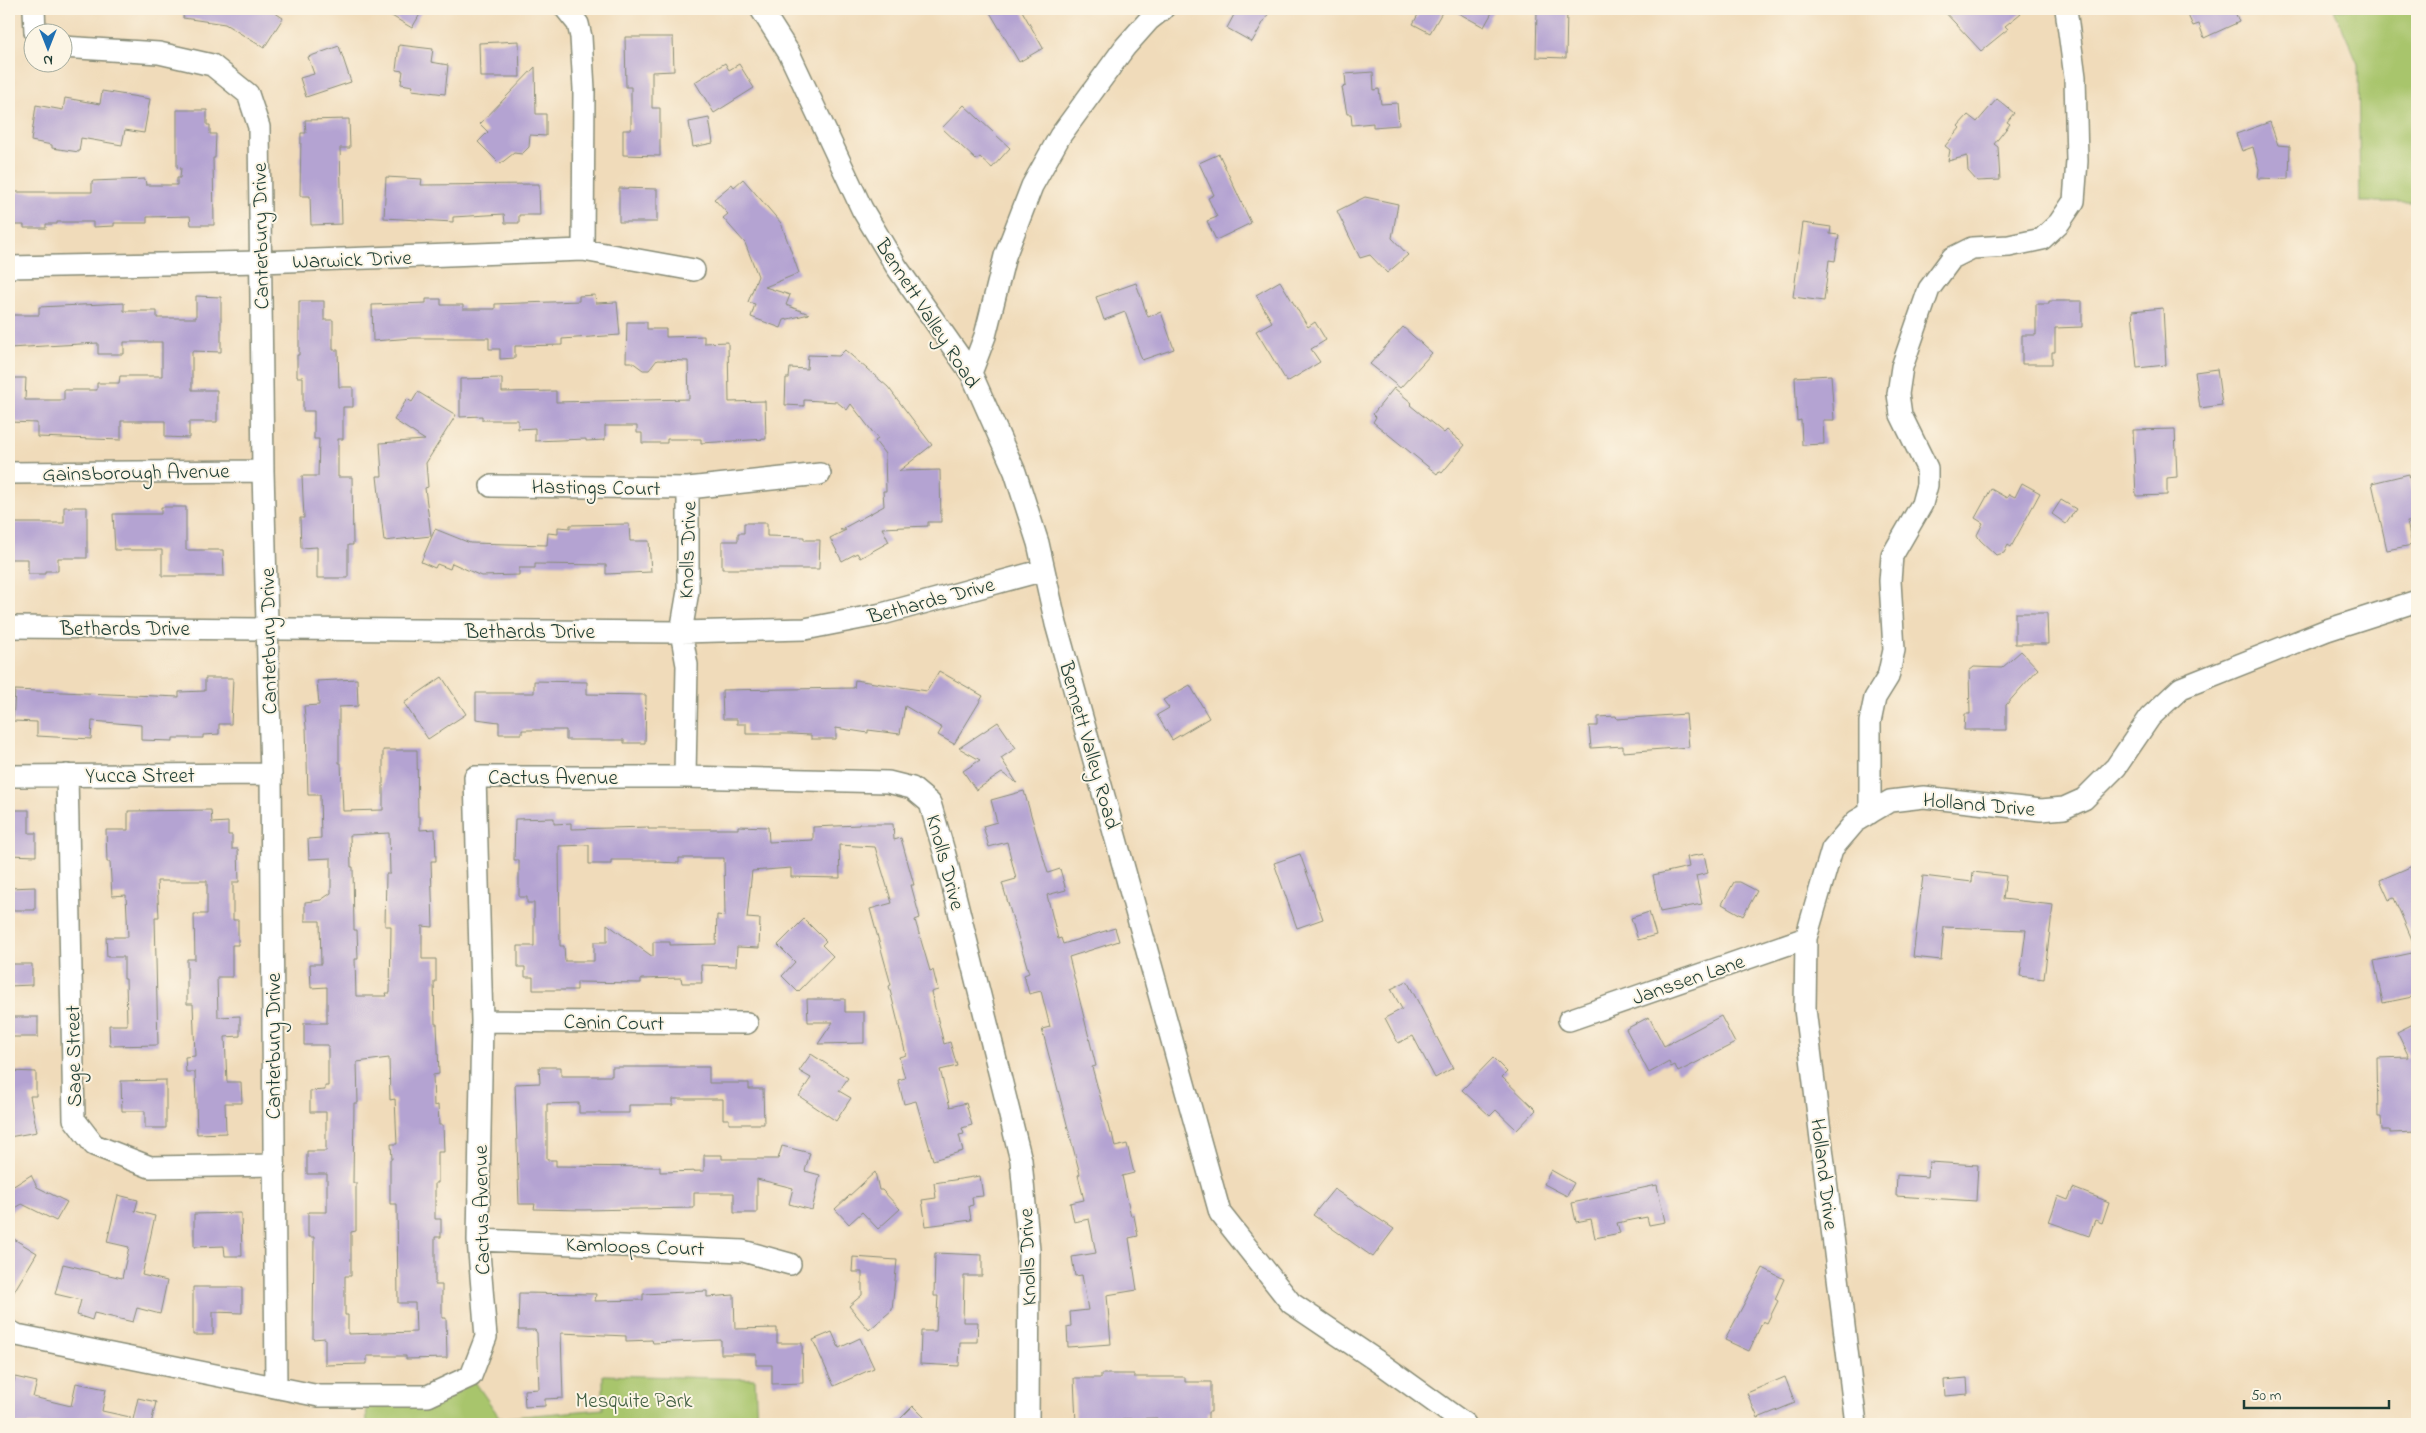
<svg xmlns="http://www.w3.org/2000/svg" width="2426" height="1433" viewBox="0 0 2426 1433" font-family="'Indie Flower',sans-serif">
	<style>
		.green { fill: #a8c56c; stroke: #648150 }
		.building { fill: #b4a3d2; fill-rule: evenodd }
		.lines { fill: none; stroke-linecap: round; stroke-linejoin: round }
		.minor-casing { stroke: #888c77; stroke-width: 24 }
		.minor { stroke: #fff; stroke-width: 21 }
		.labels { text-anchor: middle; stroke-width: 4; stroke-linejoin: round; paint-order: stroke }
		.street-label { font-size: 21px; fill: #1f3d34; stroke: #fcf5e5 }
		.park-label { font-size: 21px; fill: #415f42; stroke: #fcf5e5 }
	</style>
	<rect width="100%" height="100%" fill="#fcf5e5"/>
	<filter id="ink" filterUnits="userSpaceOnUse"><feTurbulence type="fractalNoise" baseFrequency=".02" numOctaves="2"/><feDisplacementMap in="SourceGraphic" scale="10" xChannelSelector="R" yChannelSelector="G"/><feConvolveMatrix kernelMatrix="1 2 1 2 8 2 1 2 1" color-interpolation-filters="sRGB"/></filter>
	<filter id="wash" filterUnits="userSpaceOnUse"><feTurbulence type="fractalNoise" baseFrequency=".0096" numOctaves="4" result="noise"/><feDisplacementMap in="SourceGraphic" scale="20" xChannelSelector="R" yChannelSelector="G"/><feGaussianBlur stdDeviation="1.12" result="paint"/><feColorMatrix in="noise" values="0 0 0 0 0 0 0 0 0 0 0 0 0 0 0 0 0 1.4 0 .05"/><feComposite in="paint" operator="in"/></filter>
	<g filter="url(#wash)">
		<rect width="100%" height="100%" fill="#f0dbba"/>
		<!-- green -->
		<path class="green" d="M2334,9H2417V202H2360L2358,64Z
			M603,1375L755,1379L757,1424H367L366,1396H428L471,1376L500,1418L603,1409Z"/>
		<g id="blocks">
			<!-- building -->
			<path class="building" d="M184,9H269L283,18L264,48L225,24L183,18Z
				M380,9H423L412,28Z
				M988,9H1021L1043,48L1019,62Z
				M1237,9H1271L1252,42L1227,28Z
				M1421,9H1444L1430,33L1413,24Z
				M1451,9H1494L1484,27Z
				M1537,9H1567L1566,58L1536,57Z
				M1942,9H2026L2005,26L2008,29L1981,51Z
				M2185,9H2234L2239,22L2204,38L2199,24L2193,26Z
				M625,37H673L674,71L652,72V108H660V156L623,155V130H631V87H626Z
				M519,41L520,77H480L479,43Z
				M399,45L433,49L431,62L448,65L445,94L412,90L413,86L401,84L403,71L396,70Z
				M339,46L351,82L306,97L300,78L314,74L308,57Z
				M725,63L729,70L739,64L754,88L714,113L695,82Z
				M535,67L536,114H546V136L530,135L529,147L522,154L514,153L500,164L478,142L488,132L480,124Z
				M1373,72L1374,90L1379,89L1381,104L1397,103L1399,125L1373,127V123L1352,125L1351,114H1347L1342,87L1346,86L1345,74Z
				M102,91L150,99L144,133L125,130L122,145L81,138L79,152L52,148V145L31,141L36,105L63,110L65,98L100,104Z
				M1997,99L2014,113L2007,122L2010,124L1994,144L1998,147L2000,180L1977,181L1968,171L1967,156L1948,161L1950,150L1945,146L1960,128L1958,126L1968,115L1977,122Z
				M964,105L1010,148L992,168L980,157L976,160L942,128Z
				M177,110H207V125H210V134H216L215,158H213L214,225H191L190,216L147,217V223H114V226L93,227V222H57V224H46V228H24V225H9V192H92V181L145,179L146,185H177V178H180L181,168L177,167Z
				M709,118L713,143L693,147L689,122Z
				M349,119L350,148H340L342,224L311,225L310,196H300L301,133H306L305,120Z
				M2270,122L2278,145L2290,146L2289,179L2258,178L2259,169L2253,147L2242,151L2236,134Z
				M1219,154L1251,223L1216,240L1207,221L1217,217L1208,198L1214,195L1199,163Z
				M386,177L422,179L421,185L539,184L540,215H519V223H505L504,214L453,217V222L384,218Z
				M743,179L781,223L799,273L765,287L790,295L786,305L809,314L784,320L781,328L751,317L755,304L748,302L758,276L745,243L723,218L728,214L714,199L732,184L734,187Z
				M619,188L657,189V222H619Z
				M1365,197L1398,204L1392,238L1408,255L1387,273L1370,255L1360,258L1337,211Z
				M1803,223L1831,227L1830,234L1839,235L1835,261L1829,260L1824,301L1793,297Z
				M1280,281L1308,327L1315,322L1326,340L1311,349L1320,362L1287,382L1256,331L1272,322L1256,295Z
				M1136,283L1148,317L1161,312L1174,349L1142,360L1125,312L1104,320L1096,297Z
				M595,295L596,303L617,302L620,335L562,339V345L515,346V358L500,359V349H489V338H413L373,341L372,305L426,303V299H441V305H463V309H495V304L579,301V296Z
				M196,296L221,297V352L192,351V390H217V422H189V438L165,437V421H121V440L37,437V423L9,422V378H26L25,400H64V390H97V383H119L120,376H162V342H124V354H98V343L9,348V315H39V307L124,303V311H157V318H196Z
				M299,301H324V320H333V350H338L339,387H353V407H343V439H338V477H352L353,545H348V578H317V547L301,548L300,518H304L302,476H318L319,439H314V411H303V377H297V355H299Z
				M2049,301H2082V327L2055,328V352H2052V364H2022V335H2036V304H2049Z
				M2163,308L2166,365L2137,368L2132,311Z
				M627,322H647V329H666V337L704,336V343L728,342L729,402L765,401L766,439L701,443V439H667V443H642V433H637V426H605V440L586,441V439L535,441V428L518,429V420H482V416L460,417V379L502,378V392L556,391V402L689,399L688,361L657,360L649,370H643L632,362H626Z
				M1403,327L1432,353L1400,388L1370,364Z
				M845,350L888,387L932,445L899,471L940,470L941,522H928V526L882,528L889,542L860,558L857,553L842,561L830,538L846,530H840L884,506L883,491H886L885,454L875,441L878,439L851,404L847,410L837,402L804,400V406L785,405L786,378H789L790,368L807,369L808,355L839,356Z
				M2217,369L2222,405L2200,408L2195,372Z
				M1831,375L1834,420H1823L1824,444L1802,445L1801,420L1797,421L1795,377Z
				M1394,388L1412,403L1410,405L1444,433L1447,430L1465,445L1442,473L1439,471L1437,474L1373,422L1376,417L1373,414Z
				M418,392L456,415L426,463L428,487L425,488L431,536L384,541L377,476H382L380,443L425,440L394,420L407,399L412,402Z
				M2175,429L2177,477L2167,478V495L2136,496L2133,430Z
				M2409,474L2417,516V520L2407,522L2412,545L2387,550L2372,483Z
				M2022,483L2040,493L2011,547L2008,545L2004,553L1996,555L1980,540L1977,535L1983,523L1975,518L1991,489L2007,498L2009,494L2015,497Z
				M2061,500L2076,509L2066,524L2052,514Z
				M64,507H87V558H58V571H45V574H28V559H9V523H64Z
				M161,507H186V550H223L224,576H162V550H115L113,514H161Z
				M744,523H767V536L804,537V540H820L819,569H722V541H738V533H744Z
				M629,524L630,541H649L651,572L606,574V565L535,564V568H519V575L481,576L452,563L450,569L437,564L435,568L421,562L435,529L470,543L547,545L548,533L558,534V527L570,528V525Z
				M2015,613H2047L2048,644H2015Z
				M2021,651L2038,669L2006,705V730H1964L1965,714H1970L1969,671L1974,667L2002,668Z
				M939,671L983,696L954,744L938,735L942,728L905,706L900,734L868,730V733L836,728V739H811V735L790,734H746V724H737V719H723L722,690L854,688L855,680L927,691Z
				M442,677L466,714L428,739L404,703Z
				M205,678H233L231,724H219V734L203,735V738H173V741L141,740V725L92,721L91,739L37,736V722L13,721L15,690L179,697V692L205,691Z
				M357,679L358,706L339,707V763H341L343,811L383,810V750H417L418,817H420V830L435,829L436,861H431L433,927L422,926V959H436V982H434L435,1024H437L439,1074L433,1075L434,1106L438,1105L439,1125H443L444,1152H438V1183H435V1219H441V1237H435V1285H442V1318H446L447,1358L406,1359V1356H367V1364L325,1365V1338L313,1339L314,1237H308V1212H327V1174H307V1151H326V1112H310V1091L325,1090V1086H328V1045H304V1023H327V987L311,988L310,964H321L320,921H305V902L321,900L331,893V858L309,859L308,839L321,838L320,795H308L306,727L304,706L319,705L317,681ZM389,833L390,874H386L385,926H391L390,993H386L387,996H356L355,959H358L357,930H354L353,867H351L350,835ZM389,1058L390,1100L395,1099L397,1144H391L392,1159H390V1204H397L398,1303H415L416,1332L348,1334V1315H345V1276H351V1232L356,1231V1183H353L354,1103H358L357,1062Z
				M534,681L587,682V694L646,695L645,743H624V740H566V730H522V734H499V722L476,719V693H534Z
				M1190,685L1209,718L1172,740L1157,715L1169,708L1163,700Z
				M1686,714L1689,747L1623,752V746L1591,748L1589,726H1598V717L1616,716L1617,719Z
				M998,722L1016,748L1001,758L1017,783L1002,773L976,790L963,771L980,760L959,748Z
				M1024,791L1048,873L1060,869L1066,890L1047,895L1058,939L1061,938L1063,944L1115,928L1119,941L1069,957L1096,1066L1092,1067L1110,1133H1112L1115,1147L1127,1144L1134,1173L1122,1176L1131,1216H1134L1138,1236L1129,1238L1137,1290L1107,1295L1111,1344L1068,1347L1067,1327L1071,1326L1070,1312L1088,1310L1082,1275L1075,1276L1072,1257L1096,1253L1089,1219L1074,1222L1070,1203L1084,1200L1078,1175L1080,1174L1042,1029L1050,1027L1041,991L1029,994L1024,975L1029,973L1002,883L1016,879L1007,842L989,847L983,826L997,822L991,800Z
				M9,810H29V833H36V856L9,855Z
				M211,810L212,823L228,822V835H232V849H238L239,882H233V920H238V945H232V977H217L218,1017L240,1016V1036L225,1037L227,1082H241L242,1103H225L226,1133L197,1134L195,1072H186L185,1057L195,1056L193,1004H187V959H195L194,914H207V881H157L159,917H155L158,1045L110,1046L109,1025H127L126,979H124V957H107L106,937H128L126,895L112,896L110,862H107L106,830H128V811Z
				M554,818V824L571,823V829L648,827V829H738V826L768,827L769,842L813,840V827L859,825V824H893L894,840L901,838L914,885H911L920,918L915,920L930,971L933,970L938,990L931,992L944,1044L950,1042L957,1066L940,1070L950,1107L966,1103L972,1125L962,1128L964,1134L959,1135L963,1151L933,1160L916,1101L904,1104L898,1080L905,1078L899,1057L906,1055L889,986L891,985L870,909L892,903L875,847L839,845L840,878L791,877V868L752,871L747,918L760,919L759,948L737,947L736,966L701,965L702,983H682L681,978L641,979V983L577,982V990H533V977H525V967H518V946H534V903H527V897H519V860H514L515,819ZM589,845V864H611V860H656V862L679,863V858H724L725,916L717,915L716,944L670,945V942H653V957L607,924V942H594V961H565L564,946H560L559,846Z
				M1300,854L1323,919L1297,928L1274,863Z
				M1704,854L1708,873L1696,876L1702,904L1660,912L1653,875L1689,867L1687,857Z
				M2417,864V881L2412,884L2417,896V951L2394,898L2389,900L2380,880Z
				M1973,872L2006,876L2003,899L2053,905L2044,979L2020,976L2026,930L1944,927L1941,960L1913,957L1923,876L1972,882Z
				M1734,882H1740L1757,891L1743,916L1722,904Z
				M35,887V910H9V888Z
				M1649,912L1656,935L1638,940L1631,918Z
				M804,919L826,941L822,945L833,956L798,992L782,976L795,962L778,945Z
				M2417,952V996L2383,1003L2374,961Z
				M9,964H32V985L9,986Z
				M1407,981L1453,1068L1435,1078L1413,1036L1398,1043L1385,1018L1402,1009L1391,989Z
				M807,999H845V1012H864V1043L818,1044L833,1022H808Z
				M1721,1016L1735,1043L1678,1072L1675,1065L1671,1067L1669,1062L1649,1073L1626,1029L1649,1017L1664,1046Z
				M9,1017H38V1037H9Z
				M2417,1022V1132L2390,1133V1130H2382L2381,1117H2378L2377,1058L2409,1057L2397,1032Z
				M811,1054L848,1078L839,1091L851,1098L836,1121L799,1096L811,1078L799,1071Z
				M1493,1058L1507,1072L1502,1077L1536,1110L1517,1130L1496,1110L1490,1116L1462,1090Z
				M539,1067H561V1076H612V1067H709V1083H749V1089H763L764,1124H729V1119H723V1099H673V1105H629V1113H579V1103L547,1104V1160H556V1166L660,1167V1172L704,1171V1155H722V1159H778L782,1146L810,1153L805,1171L820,1175L812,1210L789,1204L793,1188L757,1179V1213H734V1193H694V1208L583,1210L534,1209L535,1204H519L515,1084L540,1083Z
				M9,1071L36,1072V1096H30L37,1132L9,1137Z
				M166,1080V1128H145V1111H122L121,1081Z
				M1929,1162L1978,1165L1976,1201L1896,1196L1897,1175L1928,1177Z
				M1551,1170L1574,1183L1567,1196L1544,1184Z
				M875,1172L879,1190H882L900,1209L878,1229L862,1212L849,1224L835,1209Z
				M31,1175L37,1187L67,1202L56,1221L22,1204L9,1212V1189Z
				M980,1176L983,1196L972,1197L973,1205L969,1206L971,1220L926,1226L922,1200L936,1198L934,1183Z
				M1657,1185L1665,1222L1649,1225L1647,1217L1617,1223L1620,1233L1595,1238L1591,1219L1576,1222L1572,1203Z
				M2073,1188L2109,1202L2102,1223L2095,1220L2089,1236L2049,1222L2058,1196L2068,1200Z
				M1334,1189L1394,1229L1373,1257L1313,1215Z
				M118,1195L138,1200L135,1211L155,1216L142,1275L167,1281L160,1314L137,1308L133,1322L94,1313L92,1320L77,1315L81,1300L55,1294L63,1264L122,1278L129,1247L107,1242Z
				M241,1213L242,1256H225L224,1246L194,1247V1214Z
				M9,1236L37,1253L9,1300Z
				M935,1253L982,1255V1276H964L963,1322H978L977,1342H960L959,1366L920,1364L921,1331H936L938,1296H934Z
				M853,1257L897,1260L892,1310L869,1330L849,1306L862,1295V1272H852Z
				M1763,1268L1784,1279L1775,1299L1778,1301L1767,1323L1763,1321L1749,1351L1725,1340Z
				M193,1287H242V1313L213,1312V1335H193Z
				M707,1291V1297L734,1295L735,1329L777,1328V1343H802L803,1383L772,1384V1365H756V1354H721V1340L653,1343L652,1340L626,1341V1336L561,1333L563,1398L545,1399V1406L525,1407L524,1390L539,1389L537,1333L535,1330H518L519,1293L596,1294L595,1301L643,1300V1294Z
				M832,1332L839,1348L860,1338L874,1368L834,1386L813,1340Z
				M1101,1374H1134V1377H1185V1382H1211V1412H1208V1424H1157V1418L1123,1419V1424H1076L1074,1378H1101Z
				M15,1377L37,1382L33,1397L71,1406L76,1383L106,1389L102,1411L130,1417V1424H9V1401Z
				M1785,1377L1795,1403L1758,1418L1747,1393Z
				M1967,1378L1968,1394L1945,1396L1944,1380Z
				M138,1398L156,1402L151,1424H132Z
				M913,1406L931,1424H895Z"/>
		</g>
	</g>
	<g filter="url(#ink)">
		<use href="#blocks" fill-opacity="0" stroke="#888c77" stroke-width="1"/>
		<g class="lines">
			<defs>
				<path id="minor" d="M34,9L35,32
					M566,9L578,24L581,37L584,89L583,250
					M761,9L789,53L862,209L896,266L971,373L1015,472L1038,543L1056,624L1220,1213L1291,1303L1383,1365L1465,1424
					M62,47L159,53L212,65L248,94L259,127L263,471L271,774L276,1386
					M9,267L261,262L583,250L694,270
					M971,373L985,336L1005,256L1032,186L1060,136L1125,47L1149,20L1163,9
					M9,473L263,471
					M491,486L688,488L820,474
					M9,627L681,632L805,629L882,614L1044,570
					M67,775L74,1119L94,1145L150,1167L274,1165
					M9,776L271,774
					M685,777L687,665L681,632L688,591V488
					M1870,813V722L1875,698L1888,677L1894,650L1890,581L1892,556L1922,504L1927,485V468L1901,415L1898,394L1902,367L1929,289L1952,258L1972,248L2009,246L2042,239L2059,223L2074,201L2077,161L2075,77L2066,9
					M1569,1020L1806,938
					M482,1021L747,1023
					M478,1240L743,1251L790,1264
					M9,1331L17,1335L319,1396H428L471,1376L486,1337L478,1240L482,1021L475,777H685L888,782L912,788L930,803L945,855L1021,1160L1029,1251L1028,1424
					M1856,1424L1805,1009L1806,938L1832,849L1856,821L1890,801L1924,797L2041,810L2064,808L2084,799L2116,767L2150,717L2181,688L2327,630L2417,601"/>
			</defs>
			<!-- minor casing -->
			<use href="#minor" class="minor-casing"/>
			<!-- minor -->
			<use href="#minor" class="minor"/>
		</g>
	</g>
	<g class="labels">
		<!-- street labels -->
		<g class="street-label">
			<text transform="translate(260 236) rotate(-91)" y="7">Canterbury Drive</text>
			<text transform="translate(352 259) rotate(-2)" y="7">Warwick Drive</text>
			<text transform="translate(928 313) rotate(57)" y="7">Bennett Valley Road</text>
			<text transform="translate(136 472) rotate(-1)" y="7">Gainsborough Avenue</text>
			<text transform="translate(596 487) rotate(1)" y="7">Hastings Court</text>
			<text transform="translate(687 550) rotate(-88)" y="7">Knolls Drive</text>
			<text transform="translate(931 600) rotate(-15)" y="7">Bethards Drive</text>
			<text x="125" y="635">Bethards Drive</text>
			<text x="530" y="638">Bethards Drive</text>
			<text transform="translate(268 641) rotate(-91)" y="7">Canterbury Drive</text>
			<text transform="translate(1090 745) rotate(74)" y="7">Bennett Valley Road</text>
			<text x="140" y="782">Yucca Street</text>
			<text x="553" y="784">Cactus Avenue</text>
			<text transform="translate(1979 804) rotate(5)" y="7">Holland Drive</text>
			<text transform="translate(946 862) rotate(75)" y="7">Knolls Drive</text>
			<text transform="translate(1688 979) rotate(-19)" y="7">Janssen Lane</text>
			<text transform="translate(614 1022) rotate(1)" y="7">Canin Court</text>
			<text transform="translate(273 1046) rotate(-90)" y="7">Canterbury Drive</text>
			<text transform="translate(73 1056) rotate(-91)" y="7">Sage Street</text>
			<text transform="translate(1825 1174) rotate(83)" y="7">Holland Drive</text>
			<text transform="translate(481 1210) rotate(-91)" y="7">Cactus Avenue</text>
			<text transform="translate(635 1246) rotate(2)" y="7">Kamloops Court</text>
			<text transform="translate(1027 1257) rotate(-92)" y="7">Knolls Drive</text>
		</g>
		<!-- park labels -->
		<g class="park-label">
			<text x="634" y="1407">Mesquite Park</text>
		</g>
	</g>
	<!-- margin -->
	<rect width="2426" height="1433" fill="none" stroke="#fcf5e5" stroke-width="30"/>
	<!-- north arrow -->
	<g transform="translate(48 48) rotate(180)"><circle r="24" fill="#fcf5e5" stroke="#a4ab9e"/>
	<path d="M0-4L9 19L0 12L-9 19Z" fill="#1f6fb2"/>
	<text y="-8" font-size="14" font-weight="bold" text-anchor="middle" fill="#1f3d34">N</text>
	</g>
	<!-- scale -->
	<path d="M2244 1400v8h145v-8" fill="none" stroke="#1f3d34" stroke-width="2.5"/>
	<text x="2251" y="1400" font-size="15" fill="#1f3d34" stroke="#fcf5e5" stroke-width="4" paint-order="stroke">50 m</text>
</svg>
